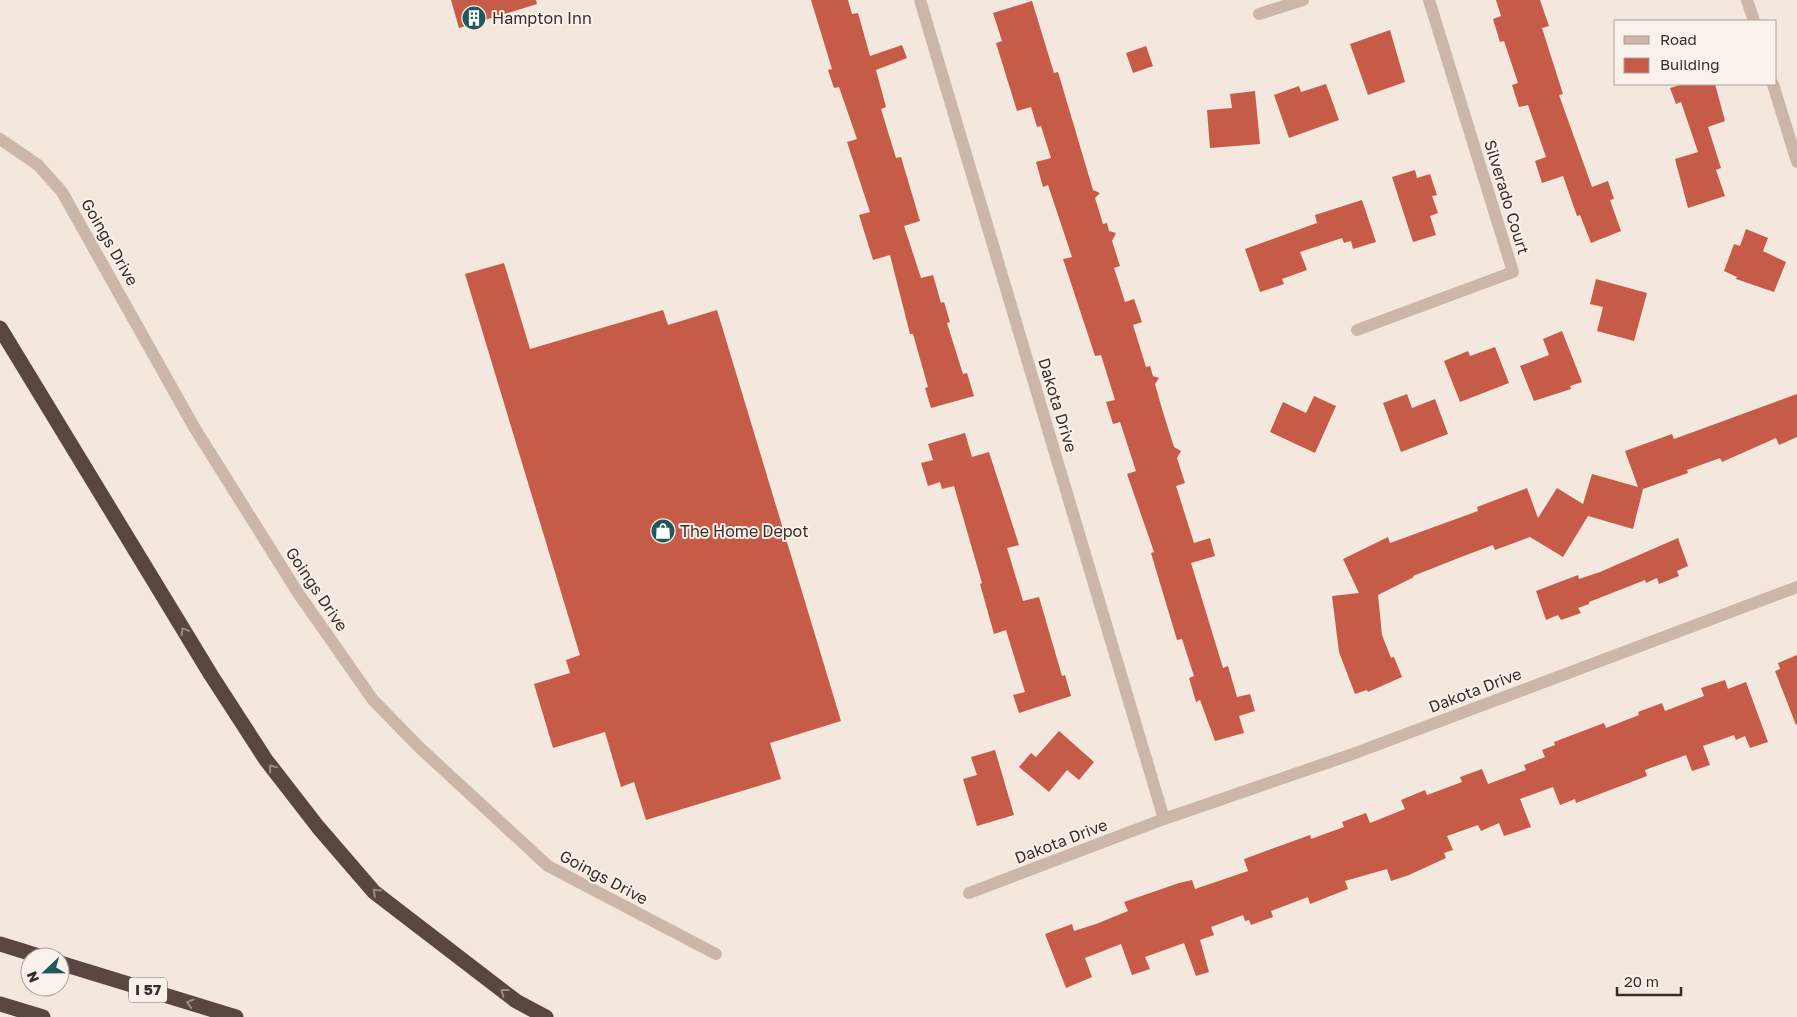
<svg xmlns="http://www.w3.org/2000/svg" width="1797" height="1017" viewBox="0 0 1797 1017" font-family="'Golos Text',sans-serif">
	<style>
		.building { fill: #c65c48 }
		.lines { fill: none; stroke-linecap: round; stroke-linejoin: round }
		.minor { stroke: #cbb6a9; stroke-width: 12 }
		.highway { stroke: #594640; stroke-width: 15 }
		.oneway { stroke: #998a84 }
		.labels { text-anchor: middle; stroke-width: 4; stroke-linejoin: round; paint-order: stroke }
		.shield { fill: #faf1ea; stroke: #726763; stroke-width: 1 }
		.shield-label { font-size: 15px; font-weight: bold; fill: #382c29 }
		.poi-label { font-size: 16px; fill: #382c29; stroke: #faf1ea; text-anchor: start }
		.street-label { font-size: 16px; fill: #382c29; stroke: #faf1ea }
	</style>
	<rect width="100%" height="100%" fill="#f3e7de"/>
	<!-- building -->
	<path class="building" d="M451,0H536L537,4L459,28Z
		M811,0H848L852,14L858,13L870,56L902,45L907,58L876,70L886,107L881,109L896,158L901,157L920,221L904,226L921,278L933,275L941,303L944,302L950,322L947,323L963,374L967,373L974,396L931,408L925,388L928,387L913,334H910L890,255L873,260L859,215L870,212L847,142L857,139L839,87L834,88L828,70L832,69Z
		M1496,0H1540L1549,26L1542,28L1563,94L1559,95L1592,187L1608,181L1614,199L1610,200L1621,231L1591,243L1580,215L1577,216L1563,176L1542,183L1535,161L1546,157L1528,105L1519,107L1512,85L1518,83L1504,41L1500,42L1493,19L1501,16Z
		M1032,1L1054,73L1058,72L1093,190L1100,193L1095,198L1103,224L1107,223L1109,231L1116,233L1112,241L1120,266L1114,268L1125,302L1134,299L1142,322L1133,325L1146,367L1150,366L1153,376L1159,378L1155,384L1162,409L1174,447L1181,451L1177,458L1185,483L1176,486L1194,543L1210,538L1215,556L1191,563L1223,668L1228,666L1237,697L1250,694L1255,711L1239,716L1244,733L1215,741L1200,700L1196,702L1189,678L1194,676L1182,639L1177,640L1151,553L1154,552L1127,474L1136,471L1120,422L1113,424L1106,402L1115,400L1101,355L1095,356L1063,259L1072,257L1048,185L1043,187L1036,162L1051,158L1041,126L1037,127L1031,107L1017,111L996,43L1002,41L993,13Z
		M1390,30L1405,82L1368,95L1350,44Z
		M1146,46L1153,66L1133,73L1126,53Z
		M1326,84L1339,120L1289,138L1274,95L1299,86L1301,92Z
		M1683,84H1715L1725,121L1708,127L1721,168L1716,170L1725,196L1688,208L1675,159L1698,152L1681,102L1676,104L1670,88Z
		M1255,91L1260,144L1210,148L1207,110L1232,108L1230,94Z
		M1415,170L1417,178L1430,174L1437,195L1432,196L1438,213L1430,216L1436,235L1413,242L1392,177Z
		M1362,200L1376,242L1353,249L1351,241L1344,243L1342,238L1300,252L1307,270L1282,279L1284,284L1260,292L1245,249L1317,223L1315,215Z
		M1746,229L1768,238L1763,251L1786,262L1774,292L1736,279L1737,277L1724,271L1734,244L1740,246Z
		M504,263L530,349L663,310L668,325L717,310L841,721L770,743L781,779L646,820L634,782L621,787L605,732L553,748L534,684L570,673L566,660L580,655L465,274Z
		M1596,279L1647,293L1634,341L1597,331L1603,307L1590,304Z
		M1562,331L1582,382L1570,386L1571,389L1534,401L1520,366L1549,355L1543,339Z
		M1495,347L1509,383L1460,402L1444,361L1468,351L1470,356Z
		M1407,394L1412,408L1435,399L1448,434L1401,452L1383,403Z
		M1797,394V437L1779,445L1776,438L1722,462L1720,458L1687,470L1688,473L1643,489L1633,529L1588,516L1563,557L1530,537L1495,550L1493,545L1461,557L1413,576L1414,577L1378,595L1382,635L1391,658L1394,657L1402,677L1368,692L1367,690L1355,694L1339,652L1332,596L1359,593L1343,559L1388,537L1390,543L1478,511L1477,507L1527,488L1538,518L1557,488L1583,504L1592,474L1638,487L1625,451L1672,434L1674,439Z
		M1314,396L1336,406L1315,453L1270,432L1283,402L1306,413Z
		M965,433L972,457L989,452L1019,545L1007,548L1023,601L1039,597L1062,676L1065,675L1071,696L1019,713L1013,695L1025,692L1006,630L994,634L980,584L982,583L954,486L942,489L940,482L928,486L921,463L933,460L928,444Z
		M1678,538L1688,566L1677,571L1679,576L1659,584L1657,578L1646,583L1645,580L1589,602V604L1578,608L1581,613L1561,620L1558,615L1546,620L1536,591L1578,575L1579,579L1600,572Z
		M1797,655V724L1796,725L1775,671L1780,669L1778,663Z
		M1725,680L1728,689L1746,682L1768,742L1750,748L1745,736L1736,740L1734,735L1703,746L1710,765L1692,771L1686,755L1645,770L1647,776L1576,803L1575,799L1560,805L1553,787L1520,799L1531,827L1504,836L1499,823L1481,831L1478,825L1447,836L1453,850L1444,853L1446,858L1409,875L1391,881L1387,869L1345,881L1348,889L1310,904L1308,897L1271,911L1273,917L1251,925L1249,920L1245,921L1243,915L1211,927L1214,935L1200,940L1209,972L1196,976L1184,943L1145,957L1150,969L1132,975L1121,944L1085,958L1092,977L1066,988L1045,934L1072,924L1074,931L1096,924L1128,911L1124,902L1179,883L1192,880L1195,889L1248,871L1244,859L1310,835L1311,839L1344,827L1342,822L1366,813L1370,823L1405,809L1401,800L1425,790L1427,795L1462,782L1460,777L1482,769L1488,784L1526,770L1524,765L1545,757L1542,750L1555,745L1554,742L1604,723L1606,728L1639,715L1638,712L1662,703L1665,711L1704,696L1701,688Z
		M1059,731L1094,762L1079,780L1067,770L1049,792L1019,767L1031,753L1036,757Z
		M995,750L1014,815L977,826L963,779L977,775L971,757Z"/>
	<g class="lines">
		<!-- minor -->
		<path class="minor" d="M920,0L1164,819
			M1747,0L1754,21
			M1259,14L1303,0
			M1773,84L1797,162
			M0,139L38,165L62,192L194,427L298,593L373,700L420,748L548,866L716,954
			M1357,330L1513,272L1429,0
			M969,893L1164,819L1350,755L1797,587"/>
		<!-- highway -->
		<path class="highway" d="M0,328L211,675L266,760L318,827L374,892L516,1001L546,1017
			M0,944L42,957
			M60,963L236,1017
			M0,1004L43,1017"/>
	</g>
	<!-- one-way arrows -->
	<defs><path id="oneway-chevron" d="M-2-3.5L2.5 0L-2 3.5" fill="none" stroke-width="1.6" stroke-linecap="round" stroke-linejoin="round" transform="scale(1.25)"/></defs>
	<g class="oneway">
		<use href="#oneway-chevron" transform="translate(184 631) rotate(-121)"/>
		<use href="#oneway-chevron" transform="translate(272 768) rotate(-128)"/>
		<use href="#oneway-chevron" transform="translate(376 892) rotate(-137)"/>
		<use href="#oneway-chevron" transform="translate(504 992) rotate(-143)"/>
		<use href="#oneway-chevron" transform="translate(190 1003) rotate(-163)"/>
	</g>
	<!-- icons -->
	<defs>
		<symbol id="building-disc" viewBox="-11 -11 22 22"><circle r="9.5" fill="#1e5a59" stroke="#faf1ea"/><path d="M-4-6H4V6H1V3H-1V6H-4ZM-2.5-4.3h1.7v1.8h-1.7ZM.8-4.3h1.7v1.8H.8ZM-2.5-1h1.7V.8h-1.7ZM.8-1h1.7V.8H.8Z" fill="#fff"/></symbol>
		<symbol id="shop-disc" viewBox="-11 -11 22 22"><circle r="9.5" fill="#1e5a59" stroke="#faf1ea"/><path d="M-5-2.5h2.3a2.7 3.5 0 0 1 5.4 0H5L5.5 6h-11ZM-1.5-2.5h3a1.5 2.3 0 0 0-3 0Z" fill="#fff"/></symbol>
	</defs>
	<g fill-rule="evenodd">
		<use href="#building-disc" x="460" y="4" width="28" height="28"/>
		<use href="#shop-disc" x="649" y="517" width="28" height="28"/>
	</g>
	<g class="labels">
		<!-- shield labels -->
		<rect class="shield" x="129" y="977.5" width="38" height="25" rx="4"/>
		<g class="shield-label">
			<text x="148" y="995">I 57</text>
		</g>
		<!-- poi labels -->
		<g class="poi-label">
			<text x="492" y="24">Hampton Inn</text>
			<text x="680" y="537">The Home Depot</text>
		</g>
		<!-- street labels -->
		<g class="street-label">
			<text transform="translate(1507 197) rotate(73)" y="6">Silverado Court</text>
			<text transform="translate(110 242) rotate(60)" y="6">Goings Drive</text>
			<text transform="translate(1058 405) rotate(73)" y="6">Dakota Drive</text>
			<text transform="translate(317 589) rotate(56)" y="6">Goings Drive</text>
			<text transform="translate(1475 690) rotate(-21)" y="6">Dakota Drive</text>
			<text transform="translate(1061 841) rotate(-21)" y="6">Dakota Drive</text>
			<text transform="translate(604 877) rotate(28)" y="6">Goings Drive</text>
		</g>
	</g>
	<!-- legend -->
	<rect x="1614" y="20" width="162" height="65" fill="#faf1ea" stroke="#aca29d"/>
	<rect x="1624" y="36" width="25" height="8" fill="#cbb6a9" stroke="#aca29d"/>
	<text x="1660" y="45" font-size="15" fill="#382c29">Road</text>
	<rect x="1624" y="58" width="25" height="15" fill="#c65c48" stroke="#aca29d"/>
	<text x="1660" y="70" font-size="15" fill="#382c29">Building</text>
	<!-- north arrow -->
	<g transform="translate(45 972) rotate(248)"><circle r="24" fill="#faf1ea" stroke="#aca29d"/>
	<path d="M0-4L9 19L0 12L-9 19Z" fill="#1e5a59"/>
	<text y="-8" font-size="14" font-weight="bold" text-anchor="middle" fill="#382c29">N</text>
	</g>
	<!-- scale -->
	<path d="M1617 987v8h64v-8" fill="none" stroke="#382c29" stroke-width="2.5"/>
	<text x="1624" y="987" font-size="15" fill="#382c29" stroke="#faf1ea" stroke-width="4" paint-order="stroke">20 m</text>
</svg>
